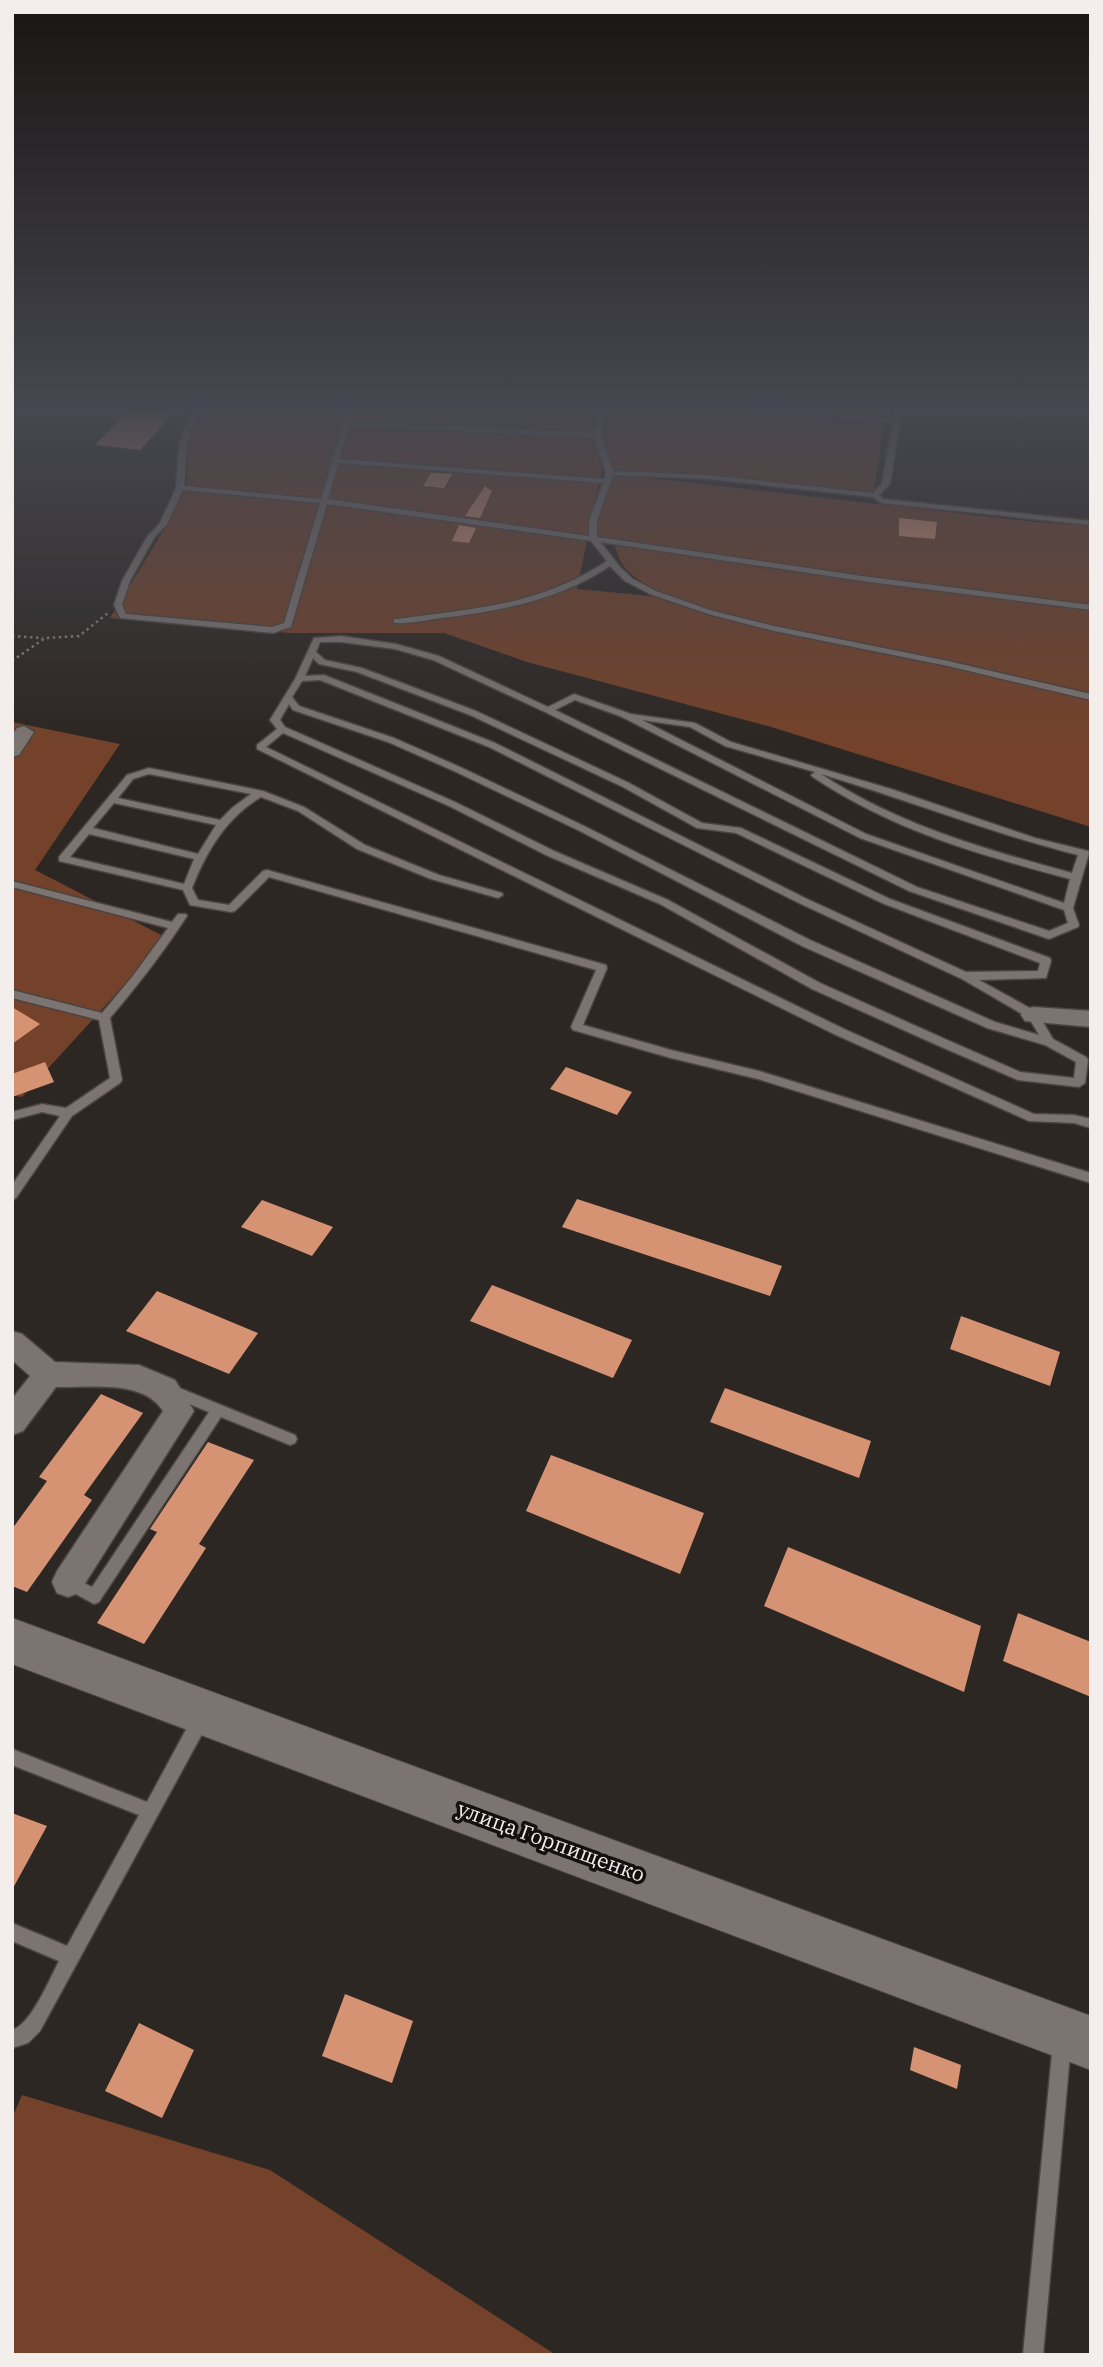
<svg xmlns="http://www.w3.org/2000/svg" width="1103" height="2367" viewBox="0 0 1103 2367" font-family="'IBM Plex Serif',serif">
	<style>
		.green { fill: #74422a }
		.building { fill: #d69374 }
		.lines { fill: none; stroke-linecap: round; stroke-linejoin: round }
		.service-casing { stroke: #4a4543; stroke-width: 3 }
		.minor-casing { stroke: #4a4543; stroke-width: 3 }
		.secondary-casing { stroke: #4a4543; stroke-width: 2 }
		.path { stroke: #87817e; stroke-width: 2.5; stroke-dasharray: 2.5 3.5; stroke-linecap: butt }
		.service { fill: #7c7471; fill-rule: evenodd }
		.minor { fill: #7c7471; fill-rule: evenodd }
		.secondary { fill: #7c7471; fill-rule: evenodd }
		.labels { text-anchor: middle; stroke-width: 7; stroke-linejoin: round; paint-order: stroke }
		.near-street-label { font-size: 21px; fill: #f3eeec; stroke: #13100f }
	</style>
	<rect width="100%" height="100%" fill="#2d2723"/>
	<!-- green -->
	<path class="green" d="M200,409H599L592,429L602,469L577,589L662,597C641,577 621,577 614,542L593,538L610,473L597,435L604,409H886L874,491L632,476L1035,522L1091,525V608L1003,599L1091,609V827L768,726L527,662L444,633H290L110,618L171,518L187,485L188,443Z
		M12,722L120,744L35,870L167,938L22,1097L12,1095Z
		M22,2095L270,2170L556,2355H12V2118Z"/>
	<!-- building -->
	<path class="building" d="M130,409L173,414L140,450L95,445Z
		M431,473L452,474L444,488L423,486Z
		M485,486L492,491L480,518L465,516Z
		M899,518L937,522L935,539L899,536Z
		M459,525L476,528L469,543L452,541Z
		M12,1007L40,1024L12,1044Z
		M45,1062L54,1082L12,1097V1074Z
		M566,1067L632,1092L617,1115L550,1089Z
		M577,1199L782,1266L770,1296L562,1227Z
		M262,1200L333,1227L312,1256L241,1227Z
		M492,1285L632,1340L613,1378L470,1321Z
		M157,1291L258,1333L229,1374L126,1331Z
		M961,1316L1060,1352L1050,1386L950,1349Z
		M725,1388L871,1441L859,1478L710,1422Z
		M101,1394L143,1413L84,1495L92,1500L27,1592L12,1586V1529L47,1481L39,1477Z
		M208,1442L254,1460L199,1544L206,1548L144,1644L97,1623L157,1532L150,1529Z
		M551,1455L704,1513L680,1574L526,1511Z
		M788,1547L981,1626L964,1692L764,1606Z
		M1018,1613L1091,1642V1697L1003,1661Z
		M12,1813L47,1826L12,1890Z
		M345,1994L413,2021L392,2083L322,2056Z
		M139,2023L194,2050L162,2118L105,2091Z
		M914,2047L961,2065L957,2089L910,2070Z"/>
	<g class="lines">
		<defs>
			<path id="service" d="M192,409H199L187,444L184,486L321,499L347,409H354L351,422L594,433L600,409H607L601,435L613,471L708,475L873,493L882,483L893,422L752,409H788L894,418L895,409H902L890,484L879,495L883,499L1091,521V525L881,503L873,497L708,479L613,475L597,521V537L862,576L1091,605V610L862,581L600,542L621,568L633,579L656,591L713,611L774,626L948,661L1091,694V700L948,666L774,631L708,614L650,594L625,581L610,566C557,601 504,610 442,618C427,620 409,624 394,623V619H397C476,608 538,606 607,561L591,541L327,504L291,627L273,633L120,618L114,605L122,581L147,537L160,523L176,488L179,444ZM349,426L594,437L606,473L604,479L340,459ZM339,463L603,483L589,521V536L328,499ZM183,490L320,503L284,623L272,627L126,614L122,605L130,581L154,538L167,524Z
				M341,636L396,644L439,656L548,707L574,694L631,714L695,723L731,742L891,789L1035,838L1088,851L1089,853L1073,908L1079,925L1078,927L1049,939L909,891L545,712L433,660L395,649L341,642H320L316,652L325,660L362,668L476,711L629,783L702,823L741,828L890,899L1050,958L1051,961L1046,978L979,980L1037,1012L1053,1039L1086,1057L1088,1060L1085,1083L1079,1087L1018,1080L937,1045L812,989L660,904L546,855L449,806L283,733L266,747L844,1029L1034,1114L1074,1115L1091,1119V1128L1074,1123L1029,1121L836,1035L257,749V745L277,729L270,720L295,679L314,638ZM313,658L319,664L357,672L470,715L623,787L697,828L736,833L882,903L1040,963L1038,971L966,972L807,899L495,743L324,675L305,676ZM320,680L489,747L799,903L962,979L1029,1018L1039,1035L995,1022L810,940L584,826L460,767L394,738L299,706L292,697L302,681ZM575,700L620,716L860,838L1064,910L1068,923L1049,931L917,887L555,710ZM289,704L293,710L388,742L454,771L578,830L802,946L987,1028L1045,1045L1076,1062L1074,1078L1020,1072L945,1039L820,983L668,900L554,851L455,802L285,727L280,720ZM642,720L690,727L725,746L815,772L811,775L813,777C894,831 977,854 1070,879L1064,903L866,834ZM821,774C908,800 991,833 1078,855L1072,873C984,849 898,825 821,774Z
				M149,768L263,791L304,807L365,845L439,875L502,893L503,895L498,898L431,879L357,849L298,811L261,797C226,818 207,850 192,888L198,900L229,905L263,871L267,870L606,965L607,968L583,1025L671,1050L759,1071L1091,1173V1183L758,1079L671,1058L573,1030L571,1027L596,970L269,877L235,911L231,912L190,905L183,890L59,861V857L127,775ZM149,774L251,794L232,808L220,820L118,798L133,779ZM114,803L216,825L198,854L93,828ZM89,834L194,859L184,884L70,857Z
				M12,881L172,922L178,914H186L187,916C165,950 138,985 110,1018L122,1080L120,1083L72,1116L16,1198L12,1200V1185L60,1116L42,1112L12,1120V1112L42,1104L66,1108L110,1078L99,1020L12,998V990L102,1013L132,977L168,928L12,887Z
				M172,1385L295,1435L297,1439L295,1443L290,1445L221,1417L99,1602L94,1604L63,1587L60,1582L63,1577L68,1575L92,1587L209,1412L167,1395L165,1391L167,1387Z
				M201,1711L207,1713L209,1719L207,1725L40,2031L28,2043L12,2048V2030C31,2025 50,1978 59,1961L12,1941V1923L67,1946L139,1815L12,1765V1749L147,1802L195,1713Z
				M1062,2034L1068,2037L1071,2043L1043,2355H1023L1053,2043L1056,2037Z"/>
			<path id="minor" d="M24,726L34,732L19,755L12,757V735L17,728Z
				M1033,1007L1091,1011V1027L1025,1021L1021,1015L1025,1009Z
				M12,1331L22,1334L55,1362L139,1365L175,1380L194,1411L79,1593L68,1597L57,1593L52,1582L57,1571L163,1411C143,1379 90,1388 56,1387L23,1431L12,1435V1399L30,1376L12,1360Z"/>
			<path id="secondary" d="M12,1618L1091,2016V2070L12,1664Z"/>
		</defs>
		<!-- service casing -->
		<use href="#service" class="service-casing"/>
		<!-- minor casing -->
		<use href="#minor" class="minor-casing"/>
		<!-- secondary casing -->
		<use href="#secondary" class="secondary-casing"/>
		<!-- path -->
		<path class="path" d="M12,636L43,638
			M12,661L45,638L79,636L108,613"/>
		<!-- service -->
		<use href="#service" class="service"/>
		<!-- minor -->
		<use href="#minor" class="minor"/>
		<!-- secondary -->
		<use href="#secondary" class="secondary"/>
	</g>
	<!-- sky -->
	<linearGradient id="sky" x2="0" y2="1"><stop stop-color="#191513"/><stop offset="0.55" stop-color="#464750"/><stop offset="1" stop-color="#464750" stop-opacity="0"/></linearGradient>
	<rect width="1103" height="741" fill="url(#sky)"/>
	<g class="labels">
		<!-- near-street labels -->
		<g class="near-street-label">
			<text transform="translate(551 1842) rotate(20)" y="7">улица Горпищенко</text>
		</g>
	</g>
	<!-- border -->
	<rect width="1103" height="2367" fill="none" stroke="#f3eeec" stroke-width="28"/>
</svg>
